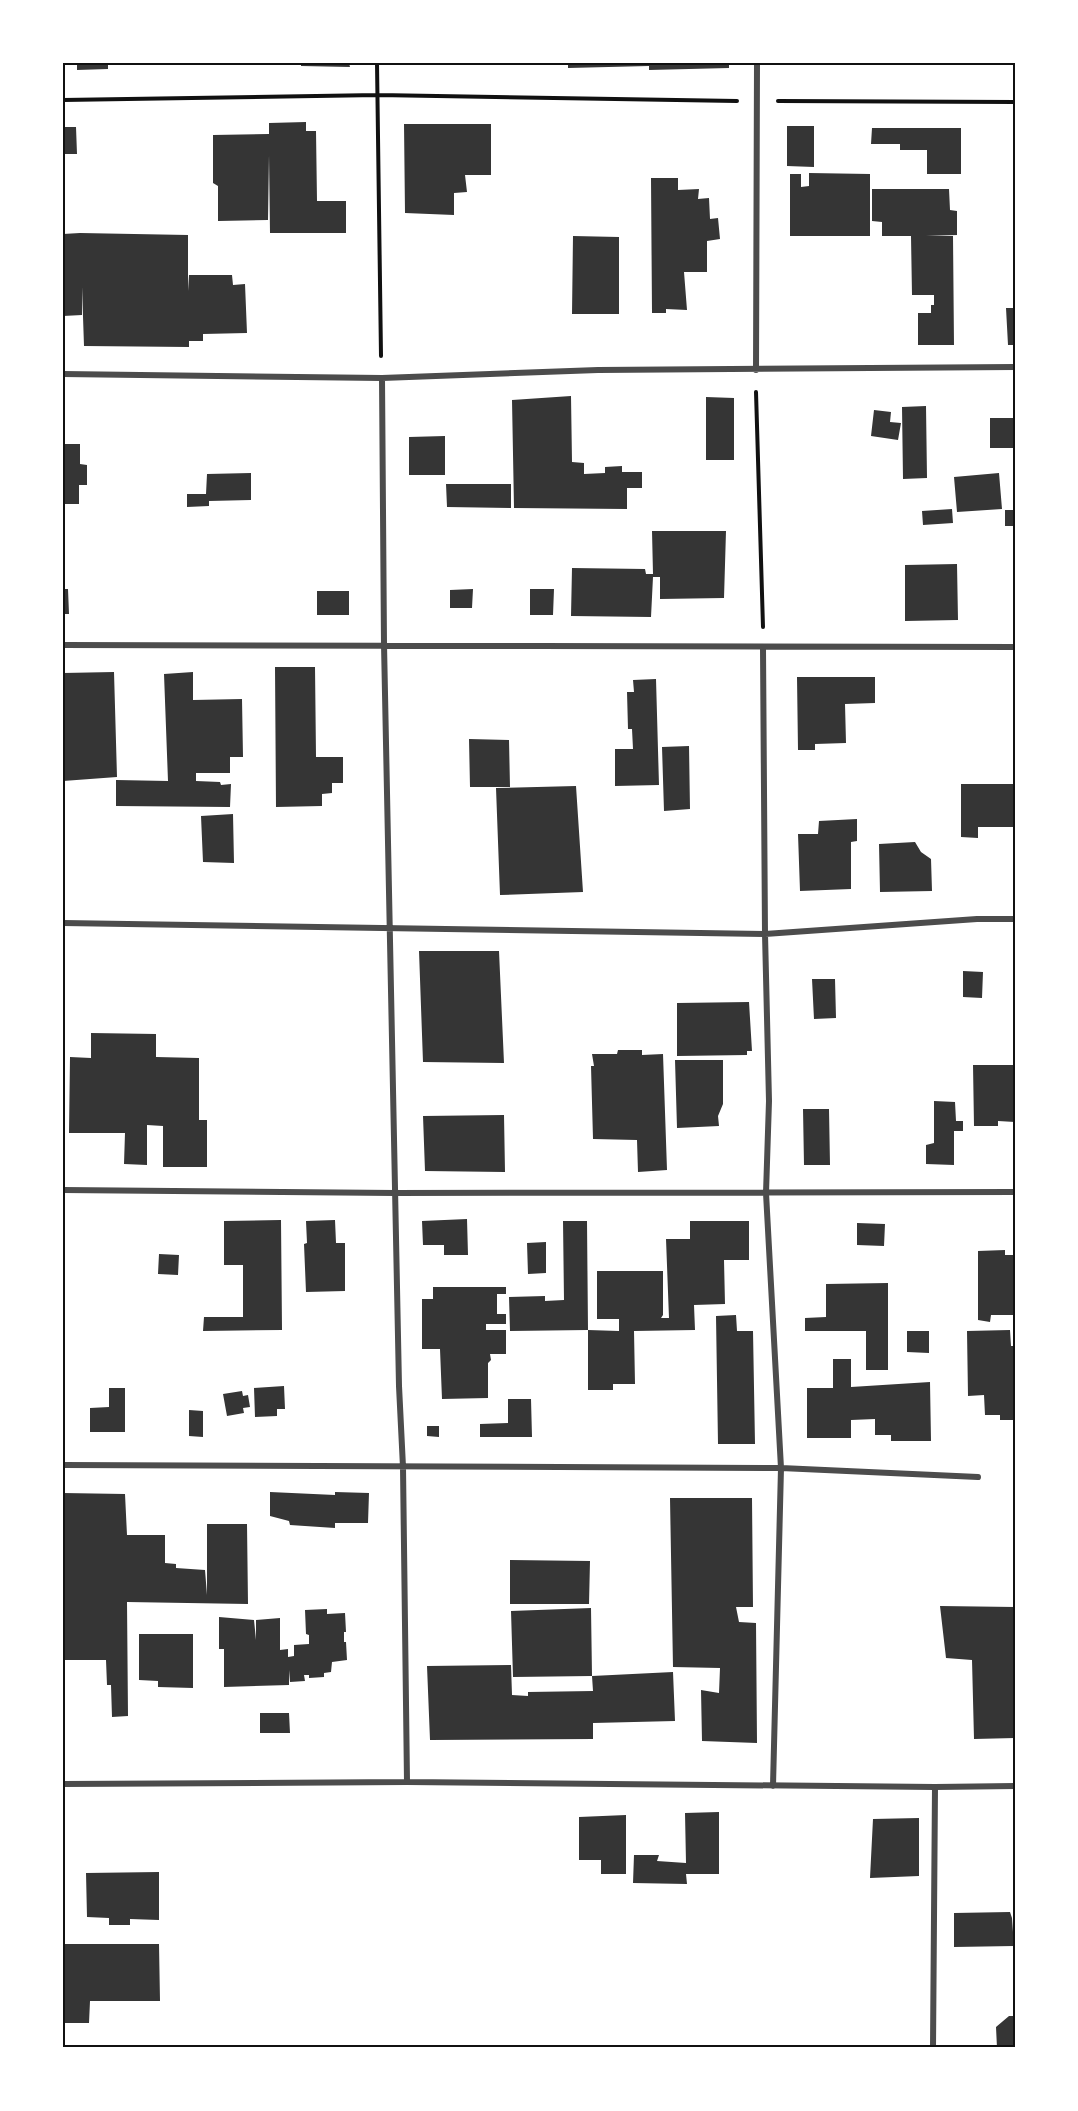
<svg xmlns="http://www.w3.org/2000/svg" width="1078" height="2111" viewBox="0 0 1078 2111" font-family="'Alegreya Sans',sans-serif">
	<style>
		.building { fill: #353535 }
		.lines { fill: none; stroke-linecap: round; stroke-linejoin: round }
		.path { stroke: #111; stroke-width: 4 }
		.minor { stroke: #4c4c4c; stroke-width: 6 }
		.neatline { fill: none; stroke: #111; stroke-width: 2 }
	</style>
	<rect width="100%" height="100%" fill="#fff"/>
	<!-- building -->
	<path class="building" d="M77,63H108V69L77,70Z
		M301,63H349L350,67L301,66Z
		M568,63H729V68L649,70V66L568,68Z
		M306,122V131H316L317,201H346V233H270L269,155L268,220L218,221V186L213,183V135L269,134V123Z
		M404,124H491V175H465L467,192L454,193V215L405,213Z
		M787,126H814V167L787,166Z
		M63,127H76L77,154H63Z
		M872,128H961V174H927V150H900V144H871Z
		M809,173L870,174V236H790V174H801V187L809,186Z
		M651,178H678V190L699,189L698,199L709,198L710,219L718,218L720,239L707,241V272H684L687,310L666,309V313H652Z
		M872,189H949L950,210L957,211V235L926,236H953L954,345H918V313H931V305H934V295H912L911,236H882V222L872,221Z
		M80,233L188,235V291L189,275H232L233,285L245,284L247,333L203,334V341H189V347L84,346L82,287V315L63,316V234Z
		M573,236L619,237V314H572Z
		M1006,308H1015V345H1008Z
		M571,396L572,462L584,463V474L605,473V467L622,466V472H642V488H627V509L514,508L512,400Z
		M706,397L734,398V460H706Z
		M926,406L927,478L903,479L902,407Z
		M874,410L891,412L890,422L901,423L898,440L871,436Z
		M990,418H1015V448H990Z
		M445,436V475H409V437Z
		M63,444H80V464L87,465V485H79V504H63Z
		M251,473V500L209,501V506L187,507V494H206L207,474Z
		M999,473L1002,509L957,512L954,477Z
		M446,484H511V508L447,507Z
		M952,509L953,523L923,525L922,511Z
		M1005,510H1015V526H1005Z
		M652,531H726L724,598L660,599V577H653L651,617L571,616L572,568L645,569L646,574H653Z
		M957,564L958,620L905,621V565Z
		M63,589H68L69,614H63Z
		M473,589L472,608H450V590Z
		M530,589H554L553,615H530Z
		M317,591H349V615H317Z
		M275,667H315L316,757H343V783H332V793L322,794V806L276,807Z
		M114,672L117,777L63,781V673Z
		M193,672V700L242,699L243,757H230V773H196V781L220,782L221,785L231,784L230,807L116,806V780L168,781L164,674Z
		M797,677H875V703L845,704L846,743L815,744V750H798Z
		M656,679L659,785L615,786V749H633L632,729H628L627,692H634L633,680Z
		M469,739L509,740L510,787H470Z
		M689,746L690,809L664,811L662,747Z
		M961,784H1015V827H978V838L961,837Z
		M576,786L583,892L500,895L496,788Z
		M233,814L234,863L203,862L201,816Z
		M857,819V841L851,842V889L800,891L798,834H818L819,821Z
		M915,842L921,852L931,859L932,891L880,892L879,844Z
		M419,951H499L504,1063L423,1062Z
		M963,971L983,972L982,998L963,997Z
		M812,979H835L836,1018L814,1019Z
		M749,1002L752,1051H747V1055L677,1056V1003Z
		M91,1033L156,1034V1057L199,1058V1120H207V1167H163V1126L147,1125V1165L124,1164L125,1133H69L70,1057L91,1058Z
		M618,1050H642V1055L663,1054L667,1170L638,1172L637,1140L593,1139L591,1066H594L592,1054H617Z
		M675,1060H723V1104L718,1116L719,1126L677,1128Z
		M973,1065H1015V1122L998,1121V1126H974Z
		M934,1101L955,1102L956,1121H963V1131H954V1165L926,1164V1145L934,1143Z
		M803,1109H829L830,1165H804Z
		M504,1115L505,1172L425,1171L423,1116Z
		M467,1219L468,1255H444V1245H423L422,1221Z
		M281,1220L282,1330L203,1331L204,1317H243V1265H224V1221Z
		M335,1220L336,1243H345V1291L306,1292L304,1244L307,1243L306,1221Z
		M563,1221H587L588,1330L510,1331L509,1297L545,1296V1301L564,1300Z
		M690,1221H749V1260H724L725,1304L694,1305L695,1330L634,1331L635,1384H613V1390H588V1330L619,1331V1319H597V1271H663V1315L661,1318H669L666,1239H690Z
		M857,1223L885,1224L884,1246L857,1245Z
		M546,1242V1273L528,1274L527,1243Z
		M1005,1250V1255H1015V1315H991L990,1322L978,1320V1251Z
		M159,1254L179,1255L178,1275L158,1274Z
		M888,1283V1370H866V1331H805V1318L826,1317V1284Z
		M433,1287H506V1294H497V1314H506V1324H486V1330H506V1354H490L491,1360L488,1363V1398L442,1399L440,1349H422V1299H433Z
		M736,1315L737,1331H753L755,1444H718L716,1316Z
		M1010,1330L1011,1346H1015V1420H1000V1415H985L984,1395L968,1396L967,1331Z
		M907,1331H929V1353L907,1352Z
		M833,1359H851V1387L930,1382L931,1441H891V1435H875V1419L851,1420V1438H807V1388H833Z
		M284,1386L285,1409H277V1416L255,1417L254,1388Z
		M109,1388H125V1432H90V1408L109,1407Z
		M242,1391L243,1396L248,1395L250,1407L243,1408L244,1413L227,1416L223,1394Z
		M508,1399H531L532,1437H480V1424L508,1423Z
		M189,1410L203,1411V1437L189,1436Z
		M427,1426H439V1437L427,1436Z
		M270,1492L335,1495V1492L369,1493L368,1523H335V1528L290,1525L289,1521L270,1516Z
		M63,1493L125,1494L127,1535H165V1563L176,1564V1568L205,1570L207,1595V1524H247L248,1604L127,1602L128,1716L112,1717L111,1685H107L106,1660H63Z
		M670,1498H752L753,1607H736L739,1622L756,1623L757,1743L702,1741L701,1690L719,1693L720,1668L673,1667Z
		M510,1560L590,1561L589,1604H510Z
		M940,1606L1015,1607V1738L974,1739L972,1660L946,1658Z
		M591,1608L592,1676L673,1672L675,1721L593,1723V1739L430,1740L427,1666L511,1665L512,1695L528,1696V1692L593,1691L592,1676L513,1677L511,1611Z
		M327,1609V1614L345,1613L346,1632H344V1642H346L347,1660L332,1662L331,1672L324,1673V1677L309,1678V1675H304L305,1681L290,1682L289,1670V1685L224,1687V1649H219V1617L254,1620L256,1640V1620L280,1618V1650L288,1649V1657L294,1656V1645L309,1644V1635L306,1634L305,1610Z
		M139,1634H193V1688L158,1687V1681L139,1680Z
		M260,1713H289L290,1733H260Z
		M719,1812V1874H686L687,1884L633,1883L634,1855H659L657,1861L686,1863L685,1813Z
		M626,1815V1874H601V1860H579V1817Z
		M919,1818V1876L870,1878L873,1819Z
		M159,1872V1920L130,1919V1925H109V1918L87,1917L86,1873Z
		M1010,1912L1012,1918L1014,1946L954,1947V1913Z
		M63,1944H159L160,2001H90L89,2023H63Z
		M1009,2016H1015V2048H997L996,2027Z"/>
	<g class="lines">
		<!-- path -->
		<path class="path" d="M377,63L381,356
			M63,100L378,95L737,101
			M778,101L1015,102
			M756,392L763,627"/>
		<!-- minor -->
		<path class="minor" d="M756,370L757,63
			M63,374L382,378L598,370L1015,367
			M382,378L384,644L399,1386L403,1467L407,1782
			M63,645C380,644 698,648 1015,647
			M763,648L765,934L769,1101L766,1193L781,1468L773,1786
			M63,923L765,934L977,919H1015
			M63,1190L395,1193L1015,1192
			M63,1465L781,1468L978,1477
			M63,1784L407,1782L935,1787L1015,1786
			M933,2048L935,1787"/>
	</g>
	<!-- border -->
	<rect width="1078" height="2111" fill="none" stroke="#ffffff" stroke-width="129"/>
	<rect x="64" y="64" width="950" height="1982" class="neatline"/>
</svg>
